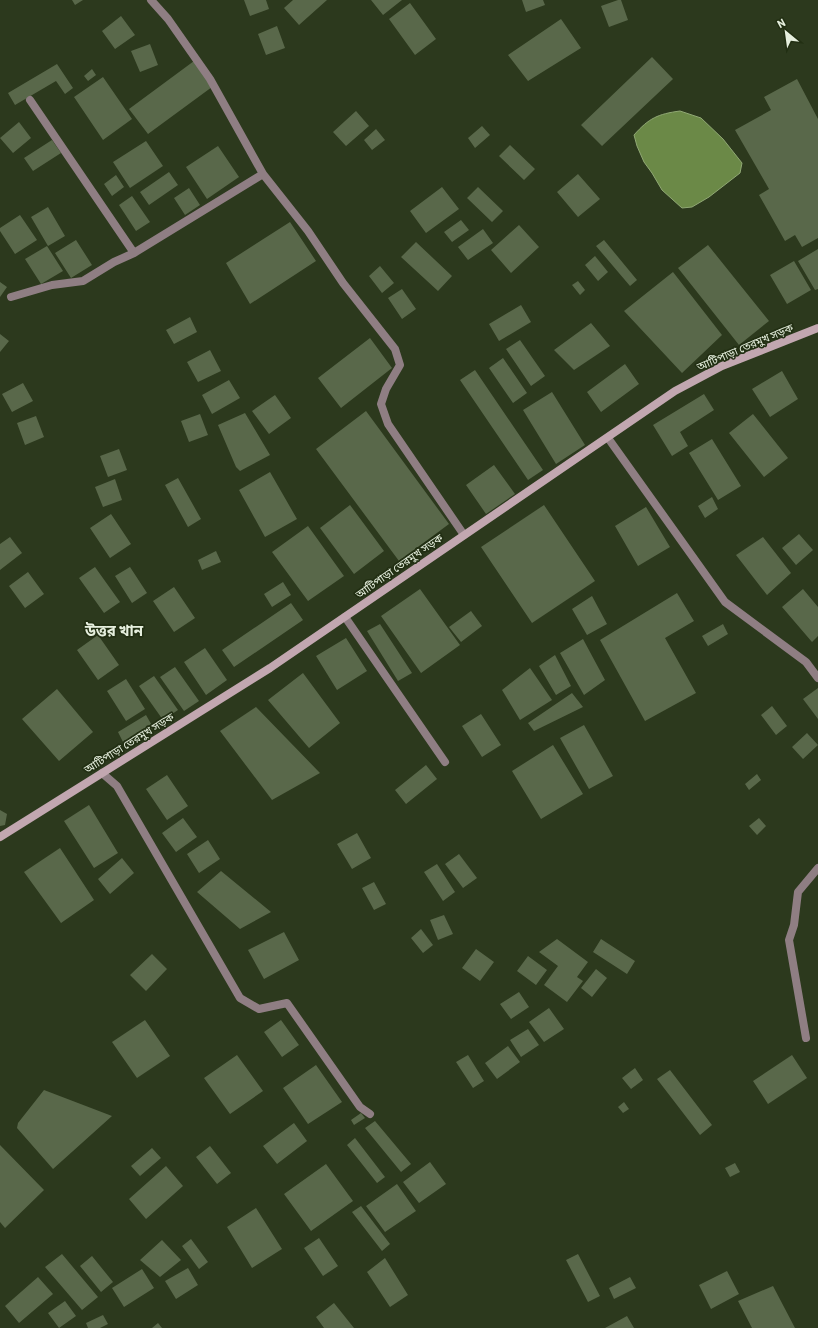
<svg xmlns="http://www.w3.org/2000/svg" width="818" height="1328" viewBox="0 0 818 1328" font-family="Barlow,'Noto Sans Bengali',sans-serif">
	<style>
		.water { fill: #6b8947; stroke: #90a874 }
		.building { fill: #59684a }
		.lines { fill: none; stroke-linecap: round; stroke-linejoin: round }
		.street { stroke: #8f7e83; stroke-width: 8 }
		.secondary { stroke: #c2a7b0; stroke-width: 8 }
		.labels { text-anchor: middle; stroke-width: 3.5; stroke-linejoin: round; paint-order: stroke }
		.street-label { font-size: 11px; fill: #e6efde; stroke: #222f13 }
		.district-label { font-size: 15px; font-weight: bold; fill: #e6efde; stroke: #222f13 }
	</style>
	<rect width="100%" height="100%" fill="#2c391d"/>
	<!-- water -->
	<path class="water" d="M680,111L701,118L723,139L742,163L740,173L709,197L692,207L682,208L662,190L652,173L644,162L637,146L634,135C649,118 658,114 680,111Z"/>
	<!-- building -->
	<path class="building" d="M72,0H83L75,5Z
		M244,0H266L269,9L250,16Z
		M293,0H327L299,25L284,8Z
		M371,0H402L383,15Z
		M522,0H543L545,5L526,12Z
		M618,0H621L628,20L609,27L601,6Z
		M410,3L436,39L415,55L389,19Z
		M121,16L135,35L115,49L102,31Z
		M561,19L581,48L528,81L508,55Z
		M277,26L285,48L266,55L258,34Z
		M150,44L158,65L140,72L131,51Z
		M652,57L673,79L602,146L581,125Z
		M194,61L212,87L148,134L129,109Z
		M57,64L73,88L65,94L56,81L15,105L8,93Z
		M92,69L96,75L88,81L84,76Z
		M103,77L132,119L103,140L74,97Z
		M797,79L818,119V238L802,247L795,235L785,241L759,195L769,189L735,130L771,110L764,97Z
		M356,111L369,126L346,146L333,132Z
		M19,122L31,138L13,153L0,138Z
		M482,126L490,135L475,148L468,138Z
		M376,129L385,140L372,150L364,140Z
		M52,140L61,153L33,171L24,158Z
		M146,141L163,166L130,188L113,162Z
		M510,145L535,169L524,180L499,156Z
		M218,146L239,177L207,199L186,167Z
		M169,172L178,185L149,205L140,192Z
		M578,174L600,199L578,217L557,192Z
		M116,175L124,187L112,196L104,184Z
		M442,187L459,209L426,233L410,211Z
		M478,187L503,211L492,222L467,198Z
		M189,188L200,205L185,215L174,198Z
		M132,196L150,222L136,231L119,205Z
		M48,207L65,236L48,246L31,217Z
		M20,215L37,240L15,254L0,231V228Z
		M461,220L469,230L452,242L444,232Z
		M290,222L316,261L250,304L226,263Z
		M519,225L539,247L511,273L491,250Z
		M483,229L493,243L468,260L458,247Z
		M76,240L92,265L71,278L55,253Z
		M604,240L637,280L630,286L596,246Z
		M416,242L452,276L438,291L401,257Z
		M708,245L769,321L739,345L678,268Z
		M47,246L63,271L41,284L25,259Z
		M818,249V289L815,290L798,261Z
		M595,256L608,272L598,281L585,265Z
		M794,261L811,290L787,304L770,275Z
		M380,266L394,283L382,293L369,276Z
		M673,272L722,335L682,373L624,311Z
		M578,281L585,290L580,295L572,285Z
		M0,282L7,287L0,297Z
		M402,289L416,309L402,319L388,298Z
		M521,305L531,322L499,341L489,324Z
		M190,317L197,332L174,344L166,330Z
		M591,323L610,346L574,370L554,350Z
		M0,334L9,341L0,352Z
		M370,338L392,368L341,408L318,378Z
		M520,340L545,376L531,386L506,349Z
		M210,350L221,371L198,382L187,362Z
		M503,358L527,393L513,403L489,368Z
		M625,364L639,384L601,412L587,392Z
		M475,370L543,470L528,480L460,380Z
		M782,371L798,399L770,417L752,389Z
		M229,380L240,398L212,414L202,395Z
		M23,383L33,401L12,412L2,394Z
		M552,392L585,445L556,464L523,410Z
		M704,394L714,410L680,432L688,446L672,456L653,425Z
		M275,395L291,418L269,434L252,411Z
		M366,411L449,524L399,561L316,449Z
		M245,413L270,455L240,471L236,467L218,425Z
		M200,414L208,435L189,442L181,421Z
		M753,414L788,458L764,477L729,433Z
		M36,416L44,437L25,445L17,423Z
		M712,439L741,486L718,500L689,453Z
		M119,449L127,470L108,477L100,456Z
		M494,465L515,494L486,514L466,485Z
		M270,472L297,519L265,537L239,490Z
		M178,478L201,519L188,527L165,485Z
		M115,479L122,500L103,507L95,487Z
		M712,497L718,509L705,518L698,506Z
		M350,505L384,551L354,574L320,528Z
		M544,505L595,581L532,623L481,547Z
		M646,507L670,547L638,566L615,526Z
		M111,514L131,544L110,558L90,528Z
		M308,526L344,576L308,601L272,552Z
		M799,534L813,550L796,565L782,548Z
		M10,537L22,553L0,570V544Z
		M763,537L791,573L767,595L736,555Z
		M216,551L221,562L202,570L198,560Z
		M95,567L120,602L104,613L79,578Z
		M130,567L147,593L132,603L115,576Z
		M28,572L44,594L25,608L9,586Z
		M283,582L291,595L272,607L264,594Z
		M174,587L195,618L174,632L153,601Z
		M420,589L460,645L421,673L381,616Z
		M803,589L818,607V636L812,642L782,607Z
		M677,593L694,621L665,638L696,693L645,721L600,640Z
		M592,596L607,624L587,635L572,609Z
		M291,603L303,620L234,667L222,650Z
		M471,611L482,626L461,642L449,627Z
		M380,624L412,673L398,681L367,631Z
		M723,624L728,634L708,646L702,636Z
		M98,635L119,665L98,680L77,650Z
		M346,638L367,671L337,690L316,656Z
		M583,639L605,680L584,695L560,653Z
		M205,648L227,680L206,695L184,662Z
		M555,655L571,686L556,695L539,666Z
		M175,667L199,701L184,711L160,677Z
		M530,668L552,700L520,720L502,690Z
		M303,673L340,723L309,748L268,700Z
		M154,676L178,710L163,720L139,686Z
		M126,679L145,709L126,721L107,691Z
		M818,688V719L803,699Z
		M57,689L93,732L59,761L22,719Z
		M572,693L583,707L534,731L528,723Z
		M772,706L787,726L776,735L761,715Z
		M256,707L320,773L272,800L220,731Z
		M481,714L501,745L482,757L462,726Z
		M146,715L154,729L125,746L118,732Z
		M584,725L613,776L589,789L560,738Z
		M807,733L818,745L803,759L792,747Z
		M553,745L583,794L541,819L512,771Z
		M426,765L437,779L406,804L395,790Z
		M757,774L761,780L749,790L745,784Z
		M167,775L188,806L167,820L146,789Z
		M89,805L118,853L94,868L64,821Z
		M0,810L7,814L5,825L0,826Z
		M183,818L197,837L176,852L162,833Z
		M759,818L766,826L757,835L749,826Z
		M357,833L371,858L352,869L337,844Z
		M208,840L220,859L199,873L187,854Z
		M60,848L94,900L61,923L24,872Z
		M459,854L477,878L463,888L445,864Z
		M122,858L134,873L110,894L98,879Z
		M437,864L455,892L443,901L424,872Z
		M221,871L271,912L240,929L197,892Z
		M374,882L386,904L374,910L362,888Z
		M444,915L453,934L438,940L430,920Z
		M421,929L433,945L423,953L411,938Z
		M284,932L299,960L264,979L248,950Z
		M557,939L588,962L577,977L583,981L567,1002L544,985L558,966L539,952Z
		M601,939L635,961L627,974L593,952Z
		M476,949L494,962L480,981L462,968Z
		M152,954L167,969L146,991L130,975Z
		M528,956L547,970L536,985L517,971Z
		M596,969L607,978L592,997L581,988Z
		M519,992L529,1007L511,1019L500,1004Z
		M549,1008L564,1029L544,1042L529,1022Z
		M145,1020L170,1056L137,1078L112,1042Z
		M281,1020L299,1045L282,1057L264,1032Z
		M528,1029L539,1045L521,1057L510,1040Z
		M508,1046L520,1062L497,1079L485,1063Z
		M237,1055L263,1091L230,1114L204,1078Z
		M468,1055L484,1081L473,1088L456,1062Z
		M792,1055L807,1078L768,1104L753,1081Z
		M316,1065L342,1102L308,1124L283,1088Z
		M635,1068L643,1080L631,1089L622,1078Z
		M670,1070L712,1125L700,1135L657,1079Z
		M44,1090L112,1116L53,1169L17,1128L18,1123Z
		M624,1102L629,1109L623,1113L618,1107Z
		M361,1113L365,1118L354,1125L351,1120Z
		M375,1121L411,1164L401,1172L365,1128Z
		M294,1123L307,1141L277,1164L263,1146Z
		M355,1138L385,1177L377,1183L347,1145Z
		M0,1145L44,1190L5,1228L0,1222Z
		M210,1146L231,1173L217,1184L196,1157Z
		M152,1148L161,1158L140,1176L131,1166Z
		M430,1162L446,1184L419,1203L403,1182Z
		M735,1163L740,1172L730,1177L725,1168Z
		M326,1164L353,1201L311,1231L284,1194Z
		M166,1166L183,1186L146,1219L129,1199Z
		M397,1184L416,1211L385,1232L366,1206Z
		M361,1206L390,1244L382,1251L352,1212Z
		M256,1208L282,1249L252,1268L227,1227Z
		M319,1238L338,1266L323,1276L304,1248Z
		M191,1239L208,1262L199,1269L182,1246Z
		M162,1240L181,1260L160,1277L140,1260Z
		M62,1254L98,1297L82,1310L45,1267Z
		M578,1254L600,1296L588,1302L566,1260Z
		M92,1256L113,1282L101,1292L80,1266Z
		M385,1258L408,1295L390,1307L367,1272Z
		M188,1268L198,1285L176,1299L165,1281Z
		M142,1269L154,1288L124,1307L112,1288Z
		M727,1271L739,1294L711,1309L699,1285Z
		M38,1277L53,1294L19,1323L5,1306Z
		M630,1277L636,1288L614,1299L609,1288Z
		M773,1286L795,1328H752L738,1301Z
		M65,1301L76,1316L59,1328L48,1313Z
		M334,1303L354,1328H324L316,1317Z
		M103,1315L108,1324L100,1328H88L86,1323Z
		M627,1316L634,1328H605Z
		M158,1323L162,1328H152Z"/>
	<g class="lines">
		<!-- street -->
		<path class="street" d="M151,0L168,19L210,79L263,174L308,231L343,283L395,349L400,365L386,389L381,404L388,424L464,535
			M30,100L134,253
			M11,297L52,285L83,281L114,262L134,253L263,174
			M608,438L725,602L806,662L818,678
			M345,617L445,762
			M102,773L117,786L240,998L259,1009L287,1003L360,1107L370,1114
			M806,1038L789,940L794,925L798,892L818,868"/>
		<!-- secondary -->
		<path class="secondary" d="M0,837L270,668L675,391L722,366L818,328"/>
	</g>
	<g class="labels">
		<!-- street labels -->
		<g class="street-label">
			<text transform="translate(745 347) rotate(-23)" y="4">আটিপাড়া তেরমুখ সড়ক</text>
			<text transform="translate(399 566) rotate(-35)" y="4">আটিপাড়া তেরমুখ সড়ক</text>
			<text transform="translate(129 743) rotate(-32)" y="4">আটিপাড়া তেরমুখ সড়ক</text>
		</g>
		<!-- district labels -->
		<g class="district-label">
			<text x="114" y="636">উত্তর খান</text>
		</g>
	</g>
	<!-- north arrow -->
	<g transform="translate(786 32) rotate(331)" stroke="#222f13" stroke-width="3" paint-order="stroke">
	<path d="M0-3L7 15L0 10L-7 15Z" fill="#e6efde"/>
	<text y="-6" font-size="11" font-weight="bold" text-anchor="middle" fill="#e6efde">N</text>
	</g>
</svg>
